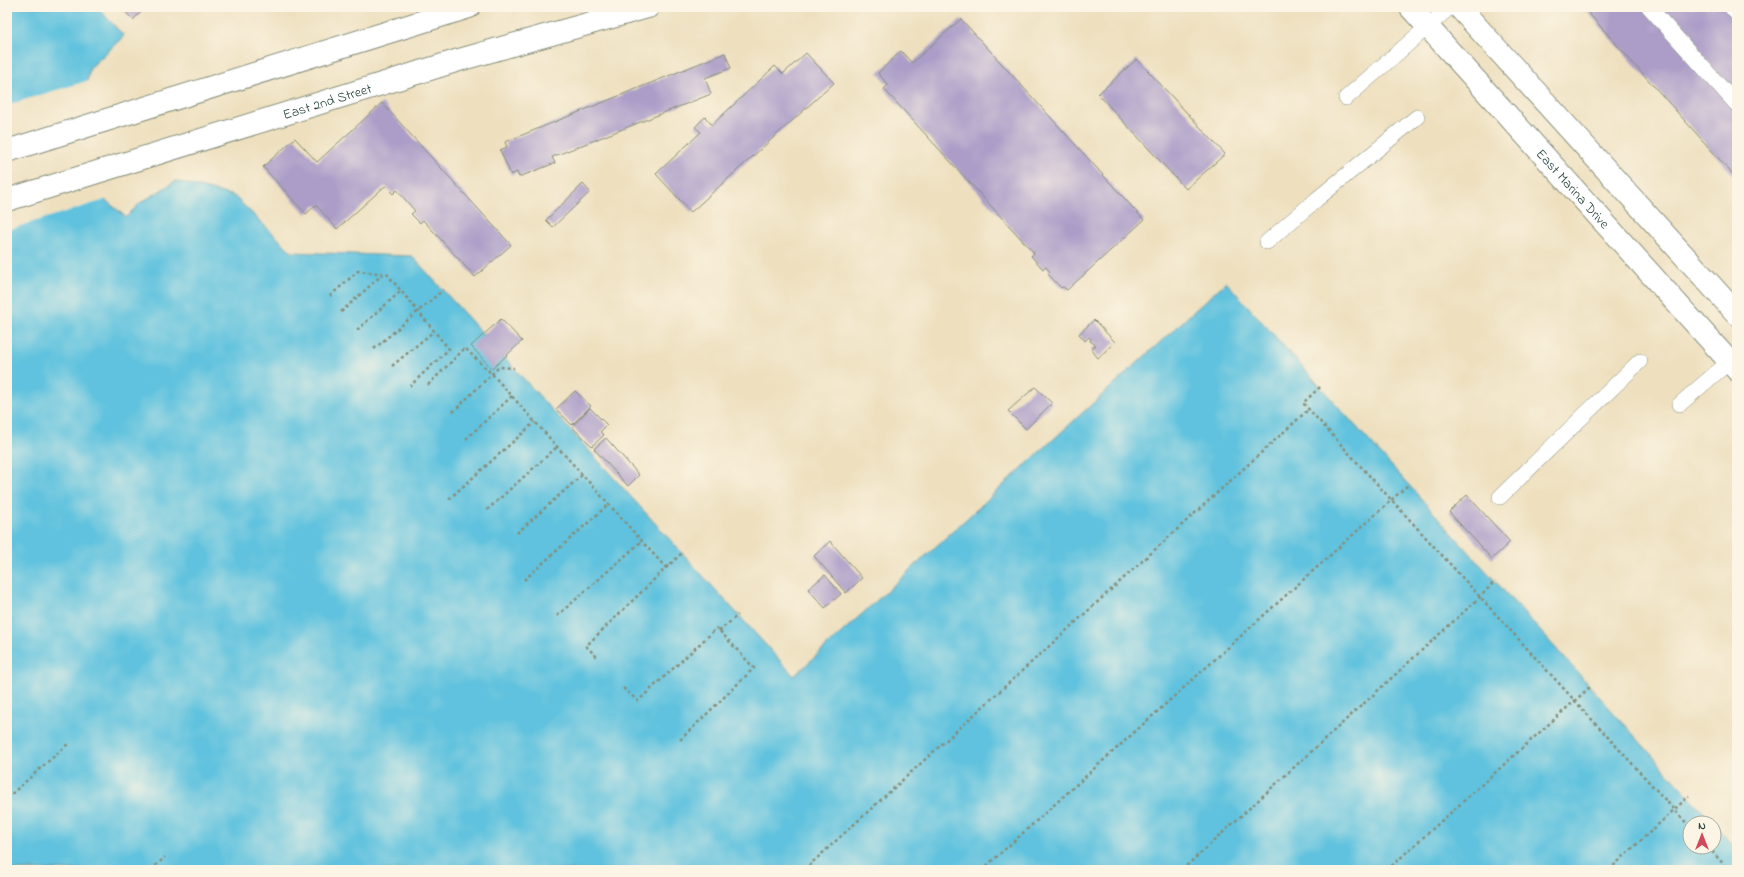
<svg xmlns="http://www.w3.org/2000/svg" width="1744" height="877" viewBox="0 0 1744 877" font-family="'Indie Flower',sans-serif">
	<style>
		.water { fill: #60c2de; stroke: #408089 }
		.pier { fill: #eee0bf }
		.building { fill: #ab9dc8 }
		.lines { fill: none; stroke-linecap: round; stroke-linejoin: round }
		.service-casing { stroke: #868e7a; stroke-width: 16 }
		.secondary-casing { stroke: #868e7a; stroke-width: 24 }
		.primary-casing { stroke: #868e7a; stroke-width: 24 }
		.path { stroke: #868e7a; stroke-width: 2.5; stroke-dasharray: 3 3; stroke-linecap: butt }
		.service { stroke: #fff; stroke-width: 15 }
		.secondary { stroke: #fff; stroke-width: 22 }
		.primary { stroke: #fff; stroke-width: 22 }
		.labels { text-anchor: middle; stroke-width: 4; stroke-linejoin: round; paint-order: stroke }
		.street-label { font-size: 14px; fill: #1f3d34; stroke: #fcf5e5 }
	</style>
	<rect width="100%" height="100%" fill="#fcf5e5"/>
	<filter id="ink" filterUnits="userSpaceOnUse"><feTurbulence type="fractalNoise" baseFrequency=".025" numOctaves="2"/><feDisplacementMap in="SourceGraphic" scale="8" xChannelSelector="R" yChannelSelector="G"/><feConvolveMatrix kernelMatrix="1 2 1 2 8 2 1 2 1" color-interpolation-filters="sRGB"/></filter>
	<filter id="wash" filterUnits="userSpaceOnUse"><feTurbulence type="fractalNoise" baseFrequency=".012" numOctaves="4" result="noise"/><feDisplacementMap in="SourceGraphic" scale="16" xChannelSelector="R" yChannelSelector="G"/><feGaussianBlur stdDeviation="0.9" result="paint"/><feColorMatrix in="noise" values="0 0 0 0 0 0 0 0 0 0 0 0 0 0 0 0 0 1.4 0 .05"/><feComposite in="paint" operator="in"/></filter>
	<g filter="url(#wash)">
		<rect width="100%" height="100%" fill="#eee0bf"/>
		<!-- water -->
		<path class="water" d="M7,7H97L124,36L90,68L83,102L79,146L103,198L126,217L140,203L176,181L234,196L292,252L412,256L794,676L1226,282L1713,823H1690V847H1714V824L1737,850V870H7Z"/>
		<!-- pier -->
		<path class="pier" d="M90,80L85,102L82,146L104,197L108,199L7,230V105Z"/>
		<g id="blocks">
			<!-- building -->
			<path class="building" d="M121,7H146L133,20Z
				M1583,7H1737V179Z
				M961,19L1144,220L1067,290L1063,287L1061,288L1048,274L1050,272L1046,267L1043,269L1031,256L1034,253L884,89L888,85L878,73L901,51L912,63Z
				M725,53L731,68L705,78L711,94L552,157L555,163L519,177L517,172L511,175L500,150L507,147L505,142Z
				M806,53L834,83L691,212L656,174L701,132L695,127L705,117L712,125L775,66L783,74Z
				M1137,59L1225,154L1186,189L1098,94Z
				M382,103L511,245L475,277L423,220L420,223L411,214L415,211L397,190L393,194L385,186L337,229L316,205L306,214L263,167L295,138L317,162Z
				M583,184L590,192L553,227L546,220Z
				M501,319L522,341L492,369L471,346Z
				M1094,320L1115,342L1098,358L1091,349L1096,345L1090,341L1091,339L1089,337L1085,341L1079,334Z
				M1035,387L1052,403L1026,429L1008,411Z
				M575,391L591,406L572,425L556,409Z
				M590,408L607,425L600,432L604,435L592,446L572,427Z
				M606,438L639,475L628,486L594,449Z
				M1467,495L1510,542L1492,559L1449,512Z
				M830,541L862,578L846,593L814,556Z
				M825,575L841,594L825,608L808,589Z"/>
		</g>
	</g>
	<g filter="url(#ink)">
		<use href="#blocks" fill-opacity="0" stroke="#868e7a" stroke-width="1"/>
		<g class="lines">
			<defs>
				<path id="service" d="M1649,7L1737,105
					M1731,7L1737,14
					M1346,98L1450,7
					M1267,242L1317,199L1417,117
					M1680,404L1737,355
					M1500,497L1640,361"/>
				<g id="secondary">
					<path id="s1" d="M1410,7L1737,370"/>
					<path d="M1459,7L1737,314"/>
				</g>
				<g id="primary">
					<path d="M7,151L469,7"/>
					<path id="s2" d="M7,200L459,60L648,7"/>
				</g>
			</defs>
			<!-- service casing -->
			<use href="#service" class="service-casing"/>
			<!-- secondary casing -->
			<use href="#secondary" class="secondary-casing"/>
			<!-- primary casing -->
			<use href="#primary" class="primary-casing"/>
			<!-- path -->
			<path class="path" d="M330,296L358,271L387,274L449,349L410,386
				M341,312L383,274
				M357,330L401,291
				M374,349L443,290
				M392,366L434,331
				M428,385L465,348L492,374L666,568L586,646L598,658
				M1320,387L1303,403L1690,827
				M453,412L499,367L514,368
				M466,439L512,396
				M449,499L535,422
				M487,510L557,447
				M517,533L582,475
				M666,568L682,553
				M524,580L609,504
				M557,616L642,541
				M719,631L738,615
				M623,688L638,701L717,628L754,668L680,740
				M7,798L69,743
				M1708,847L1729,870
				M151,870L165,857
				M804,870L1309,409
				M982,870L1408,485
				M1182,870L1480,597L1495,581
				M1387,870L1590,687
				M1609,870L1689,796"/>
			<!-- service -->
			<use href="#service" class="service"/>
			<!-- secondary -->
			<use href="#secondary" class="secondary"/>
			<!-- primary -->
			<use href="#primary" class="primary"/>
		</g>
	</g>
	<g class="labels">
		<!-- street labels -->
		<g class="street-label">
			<text dy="5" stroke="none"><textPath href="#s2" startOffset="335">East 2nd Street</textPath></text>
			<text dy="5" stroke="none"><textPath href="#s1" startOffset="244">East Marina Drive</textPath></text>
		</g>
	</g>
	<!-- margin -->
	<rect width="1744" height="877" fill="none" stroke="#fcf5e5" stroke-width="24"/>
	<!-- north arrow -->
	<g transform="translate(1702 835)"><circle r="19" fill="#fcf5e5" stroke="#a4ab9e"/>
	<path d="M0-3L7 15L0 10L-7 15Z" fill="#d1495b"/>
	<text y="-6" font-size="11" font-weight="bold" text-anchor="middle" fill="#1f3d34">N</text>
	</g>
</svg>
